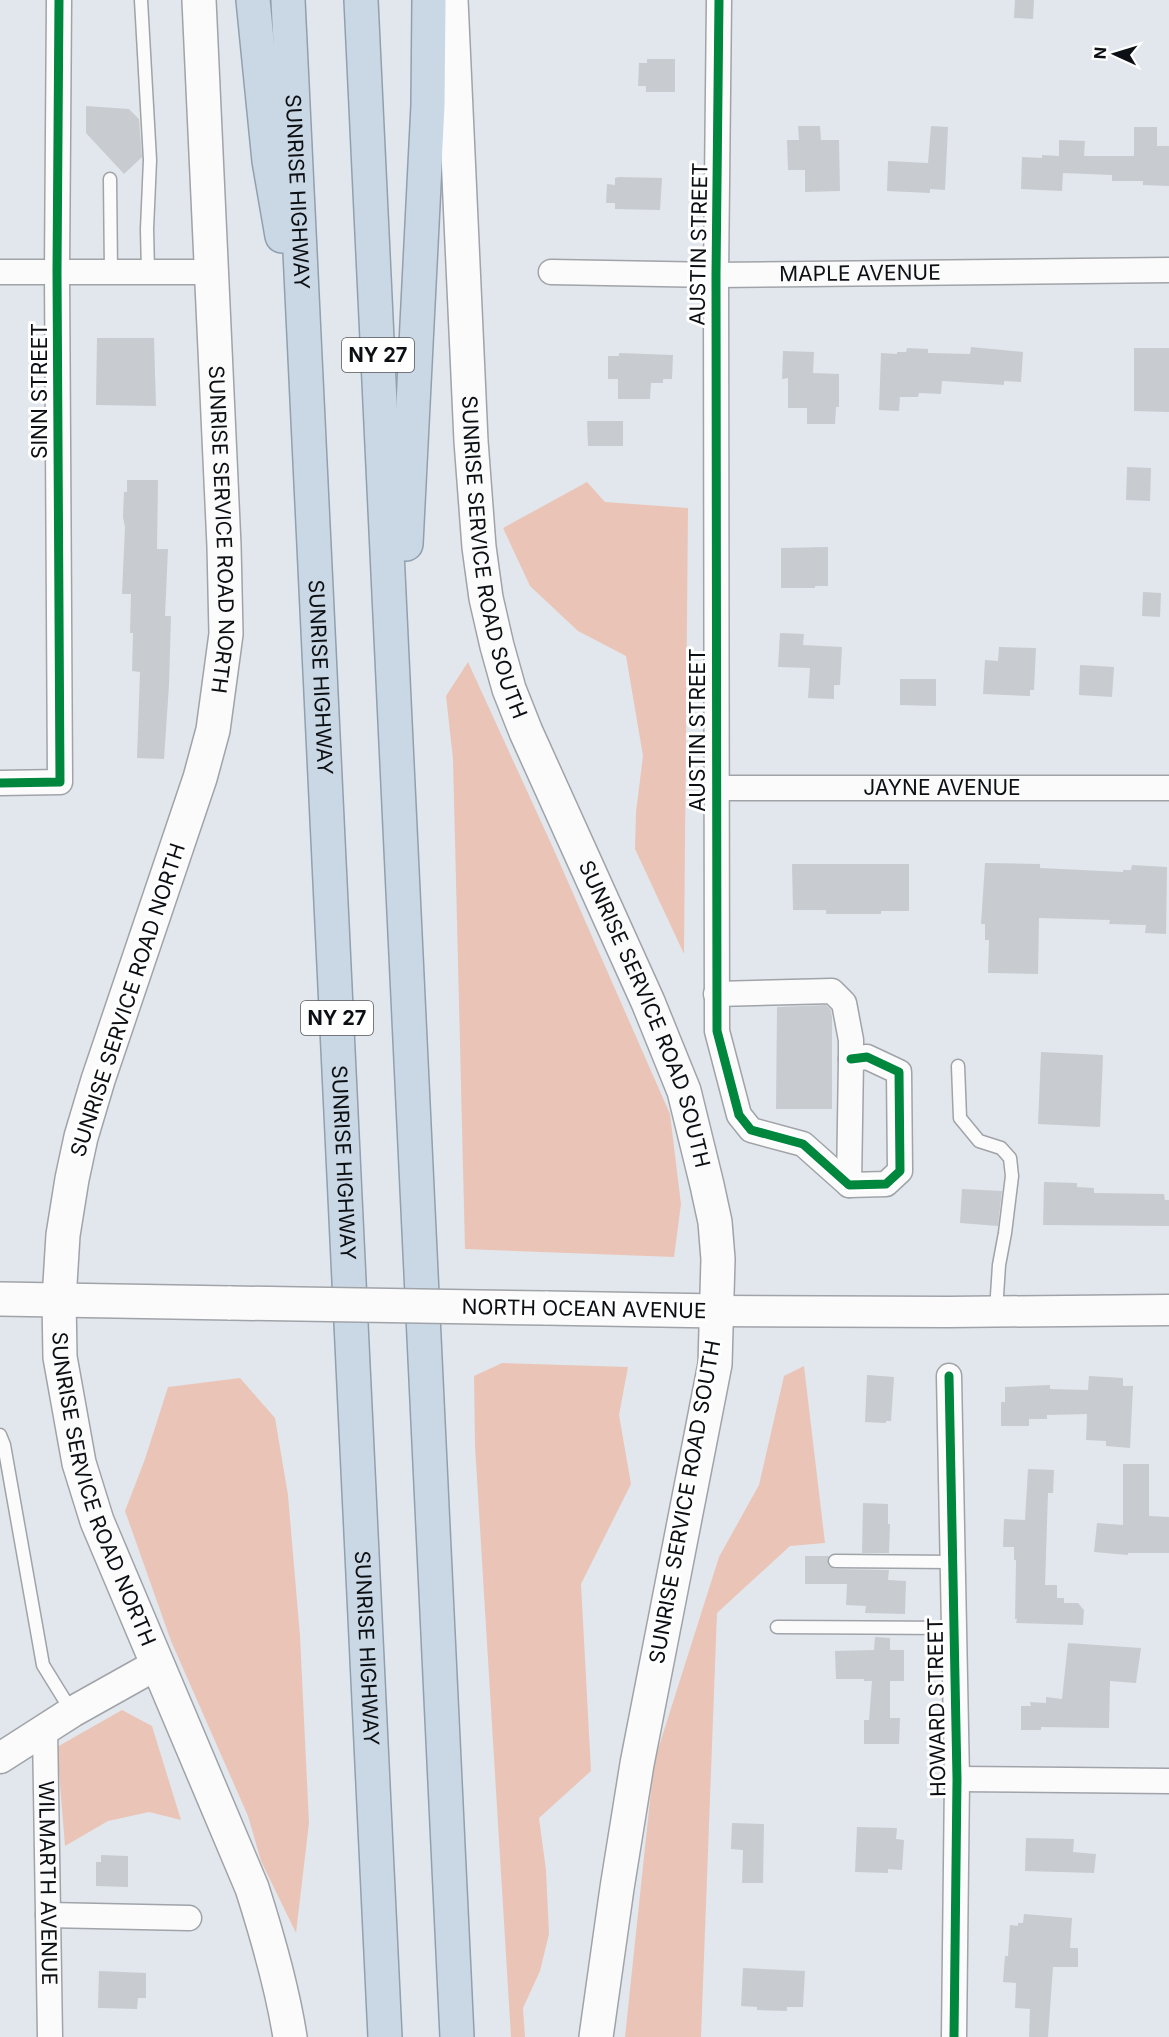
<svg xmlns="http://www.w3.org/2000/svg" width="1169" height="2037" viewBox="0 0 1169 2037" font-family="Inter,sans-serif">
	<style>
		.green { fill: #eac5b7 }
		.building { fill: #c8ccd0 }
		.lines { fill: none; stroke-linecap: round; stroke-linejoin: round }
		.service-casing { stroke: #a0a3a8; stroke-width: 15 }
		.minor-casing { stroke: #a0a3a8; stroke-width: 27 }
		.tertiary-casing { stroke: #a0a3a8; stroke-width: 33 }
		.secondary-casing { stroke: #a0a3a8; stroke-width: 36 }
		.motorway-casing { stroke: #91a0af; stroke-width: 36 }
		.service { stroke: #fbfbfc; stroke-width: 12 }
		.minor { stroke: #fbfbfc; stroke-width: 24 }
		.tertiary { stroke: #fbfbfc; stroke-width: 30 }
		.secondary { stroke: #fbfbfc; stroke-width: 33 }
		.motorway { stroke: #cad7e4; stroke-width: 33 }
		.secondary-bridge-casing { stroke: #a0a3a8; stroke-width: 36; stroke-linecap: butt }
		.secondary-bridge { stroke: #fbfbfc; stroke-width: 33 }
		.cycleway-casing { stroke: #fff; stroke-width: 13 }
		.cycleway { stroke: #00873e; stroke-width: 9 }
		.labels { text-anchor: middle; stroke-width: 6; stroke-linejoin: round; paint-order: stroke }
		.shield { fill: #fff; stroke: #55575a; stroke-width: 1.5 }
		.shield-label { font-size: 20px; font-weight: bold; fill: #0c0f13 }
		.street-label { font-size: 21px; fill: #0c0f13; stroke: #fff }
	</style>
	<rect width="100%" height="100%" fill="#e2e7ed"/>
	<!-- green -->
	<path class="green" d="M587,482L605,502L688,508L684,954L635,849L636,812L643,756L626,656L578,631L530,586L503,528Z
		M468,662L554,850L670,1114L681,1204L674,1257L465,1249L453,759L446,696Z
		M502,1363L628,1367L619,1415L631,1484L581,1584L591,1771L539,1818L546,1870L549,1934L540,1971L523,2008L525,2037H511L475,1446L474,1376Z
		M804,1366L825,1543L790,1546L717,1613L701,2037H625L654,1762L719,1557L759,1485L784,1376Z
		M240,1378L275,1418L288,1495L300,1636L309,1823L296,1933L261,1861L248,1816L171,1641L125,1511L145,1459L168,1387Z
		M122,1710L152,1726L181,1820L149,1812L108,1821L65,1846L57,1747Z"/>
	<!-- building -->
	<path class="building" d="M1015,0H1034L1033,19L1014,18Z
		M647,59H675V92H646V86H638L639,63H647Z
		M86,106L129,109L139,119L142,157L124,174L86,133Z
		M798,126H820L821,140H839L840,191L805,192V170H788L787,140H799Z
		M931,126L948,127L945,190L930,189V193L887,191L888,161L928,163Z
		M1134,127H1157V146H1169V186L1143,185V181H1112V175L1063,173L1062,191L1021,189L1022,157L1042,158V155L1059,156V140L1085,141L1084,156H1134Z
		M619,177L662,178L660,210L615,209V203H606L607,184L615,185V178Z
		M97,338H154L156,406L96,405Z
		M971,347L1023,352L1021,382L1004,381V385L942,381L941,394L919,393L918,397H900L899,411L879,410L881,353L897,354V352H906L907,348L928,349V353L970,354Z
		M1134,348H1169V412L1134,411Z
		M783,351L814,352L813,373L839,374V407H836L835,424H807V408H788V378L782,379Z
		M619,353L673,355L672,379H663V383H651L650,399H618V379H608V356H619Z
		M587,421H623V446H588Z
		M1127,467L1151,468L1150,501L1126,500Z
		M127,480H158L157,549H168L165,616H171L169,685L164,759L137,758L140,672L132,671L133,633H130L131,594H122L125,527L123,517L124,492H127Z
		M828,547V586H815V588H781V548Z
		M1143,592L1161,593L1160,617L1142,616Z
		M780,633L804,634L803,645L842,647L840,685H834V699L808,698L810,668L778,667Z
		M999,647L1036,648L1034,690H1030V696L983,694L985,660L998,661Z
		M1080,665L1114,667L1112,697L1079,695Z
		M900,679H936V706L900,705Z
		M985,863L1040,864V868L1123,872V870H1131L1132,865L1167,867L1166,934L1145,933L1146,925L1109,924L1110,920L1039,918L1038,974L988,973L989,940H985V924H981Z
		M792,864H909V911H881V914H826V910H793Z
		M826,1005L831,1010L832,1018V1109H776L777,1007Z
		M1041,1052L1103,1055L1100,1127L1038,1124Z
		M1044,1182L1077,1183V1187L1094,1188V1193L1164,1194L1165,1200H1169V1226L1043,1225Z
		M962,1189L1002,1191L998,1226L960,1223Z
		M867,1375L894,1377L891,1421H886V1423L865,1422Z
		M1089,1376L1123,1378V1386H1133L1130,1448L1106,1446V1441L1086,1440L1087,1414L1047,1415V1419H1029V1426H1001V1402H1005V1387L1050,1385V1389L1088,1390Z
		M1123,1464H1149V1516L1169,1517V1553H1128V1555L1094,1552L1097,1523L1123,1525Z
		M1028,1469L1054,1470L1053,1493H1048L1045,1585H1057V1598H1064V1603H1078L1084,1610L1083,1625L1016,1623L1017,1619H1015L1016,1560H1014V1547H1003L1004,1519L1025,1520Z
		M863,1503L888,1504V1524H890L889,1553H862Z
		M805,1556H829L828,1565L834,1569L889,1570L888,1580L906,1581L905,1614L865,1613L866,1606L846,1605L847,1584H805Z
		M875,1637L890,1638V1650H904V1681H890V1718H900L899,1744H864V1720H869L872,1681H864V1679H836L835,1651L874,1650Z
		M1068,1643L1141,1648L1136,1683L1110,1681L1109,1728L1041,1727V1730H1021V1706H1031L1030,1702L1046,1703V1697L1062,1699Z
		M732,1823L764,1824L763,1883H742L743,1850L731,1849Z
		M857,1827L897,1828L896,1839L904,1840L902,1870L888,1869V1873L855,1872Z
		M1026,1838L1074,1839L1073,1852L1096,1854L1094,1873L1025,1871Z
		M101,1855L128,1856V1887L96,1886V1862H101Z
		M1024,1914L1072,1918L1070,1948H1078V1967H1053L1048,2037H1029L1030,2009L1015,2008L1016,1983L1003,1982L1005,1956H1008L1010,1925L1018,1926V1923H1023Z
		M743,1968L805,1971L803,2007H787V2011L757,2010V2007L741,2006Z
		M99,1971L146,1973V1998H138L137,2009L98,2008Z"/>
	<g class="lines">
		<defs>
			<path id="service" d="M141,0L150,160L147,229L148,272
				M110,179L111,272
				M958,1066L960,1118L979,1141L1001,1148L1010,1158L1012,1176L1005,1233L999,1265L996,1311
				M0,1435L4,1445L43,1665L72,1712
				M835,1561L953,1562
				M777,1627L954,1628"/>
			<g id="minor">
				<path d="M719,0L716,275L717,1031L739,1115L751,1130L803,1144L849,1185L886,1184L900,1171L899,1072L867,1057L851,1059"/>
				<path d="M0,272H210"/>
				<path id="s1" d="M551,272L716,275L1169,270"/>
				<path d="M0,783L60,782L57,272L59,0"/>
				<path id="s2" d="M716,788H1169"/>
				<path d="M716,994L832,991L844,1003L851,1040V1059L849,1185"/>
				<path d="M949,1376L957,1779L954,2037"/>
				<path id="s3" d="M45,1729L50,2037"/>
				<path d="M957,1779L1169,1781"/>
				<path d="M48,1915L189,1918"/>
			</g>
			<path id="tertiary" d="M718,1311L948,1312L1169,1310
				M0,1758L72,1712L156,1665"/>
			<g id="secondary">
				<path id="s4" d="M199,0L224,546L226,634L213,730L200,778L98,1080L81,1137L72,1179L63,1235L59,1300L60,1357L79,1463L97,1521L252,1888C268,1938 282,1986 290,2037"/>
				<path id="s5" d="M451,0L471,441L479,547L486,598L497,646L509,689L526,732L648,1002L684,1091L707,1185L715,1222L718,1259L715,1364L637,1764L617,1888L596,2037"/>
				<path d="M0,1299L231,1303"/>
				<path d="M545,1308L718,1311"/>
			</g>
			<g id="motorway">
				<path d="M253,0L269,161L282,236"/>
				<path id="s6" d="M288,0L385,2037"/>
				<path d="M361,0L457,2037"/>
				<path d="M406,544L428,105L429,0"/>
			</g>
		</defs>
		<!-- service casing -->
		<use href="#service" class="service-casing"/>
		<!-- minor casing -->
		<use href="#minor" class="minor-casing"/>
		<!-- tertiary casing -->
		<use href="#tertiary" class="tertiary-casing"/>
		<!-- secondary casing -->
		<use href="#secondary" class="secondary-casing"/>
		<!-- motorway casing -->
		<use href="#motorway" class="motorway-casing"/>
		<!-- service -->
		<use href="#service" class="service"/>
		<!-- minor -->
		<use href="#minor" class="minor"/>
		<!-- tertiary -->
		<use href="#tertiary" class="tertiary"/>
		<!-- secondary -->
		<use href="#secondary" class="secondary"/>
		<!-- motorway -->
		<use href="#motorway" class="motorway"/>
		<defs>
			<path id="secondary-bridge" d="M231,1303L545,1308"/>
		</defs>
		<!-- secondary-bridge casing -->
		<use href="#secondary-bridge" class="secondary-bridge-casing"/>
		<!-- secondary-bridge -->
		<use href="#secondary-bridge" class="secondary-bridge"/>
		<defs>
			<path id="cycleway" d="M719,0L716,275L717,1031L739,1115L751,1130L803,1144L849,1185L886,1184L900,1171L899,1072L867,1057L851,1059
				M0,783L60,782L57,272L59,0
				M949,1376L957,1779L954,2037"/>
		</defs>
		<!-- cycleway casing -->
		<use href="#cycleway" class="cycleway-casing"/>
		<!-- cycleway -->
		<use href="#cycleway" class="cycleway"/>
	</g>
	<g class="labels">
		<!-- shield labels -->
		<g class="shield">
			<rect x="342" y="338" width="72" height="34" rx="4.5"/>
			<rect x="301" y="1001" width="72" height="34" rx="4.5"/>
		</g>
		<g class="shield-label">
			<text x="378" y="362">NY 27</text>
			<text x="337" y="1025">NY 27</text>
		</g>
		<!-- street labels -->
		<g class="street-label">
			<text dy="7" stroke="none"><textPath href="#s6" startOffset="192">SUNRISE HIGHWAY</textPath></text>
			<text transform="translate(699 244) rotate(-89)" y="7">AUSTIN STREET</text>
			<text dy="7" stroke="none"><textPath href="#s1" startOffset="309">MAPLE AVENUE</textPath></text>
			<text transform="translate(40 391) rotate(-90)" y="7">SINN STREET</text>
			<text dy="7" stroke="none"><textPath href="#s4" startOffset="530">SUNRISE SERVICE ROAD NORTH</textPath></text>
			<text dy="7" stroke="none"><textPath href="#s5" startOffset="560">SUNRISE SERVICE ROAD SOUTH</textPath></text>
			<text dy="7" stroke="none"><textPath href="#s6" startOffset="678">SUNRISE HIGHWAY</textPath></text>
			<text transform="translate(698 730) rotate(-90)" y="7">AUSTIN STREET</text>
			<text dy="7" stroke="none"><textPath href="#s2" startOffset="226">JAYNE AVENUE</textPath></text>
			<text transform="translate(128 1000) rotate(-72)" y="7">SUNRISE SERVICE ROAD NORTH</text>
			<text dy="7" stroke="none"><textPath href="#s5" startOffset="1046">SUNRISE SERVICE ROAD SOUTH</textPath></text>
			<text dy="7" stroke="none"><textPath href="#s6" startOffset="1164">SUNRISE HIGHWAY</textPath></text>
			<text transform="translate(584 1309) rotate(1)" y="7">NORTH OCEAN AVENUE</text>
			<text dy="7" stroke="none"><textPath href="#s4" startOffset="1520">SUNRISE SERVICE ROAD NORTH</textPath></text>
			<text transform="translate(685 1502) rotate(-80)" y="7">SUNRISE SERVICE ROAD SOUTH</text>
			<text dy="7" stroke="none"><textPath href="#s6" startOffset="1650">SUNRISE HIGHWAY</textPath></text>
			<text transform="translate(937 1707) rotate(-91)" y="7">HOWARD STREET</text>
			<text dy="7" stroke="none"><textPath href="#s3" startOffset="154">WILMARTH AVENUE</textPath></text>
		</g>
	</g>
	<!-- north arrow -->
	<g transform="translate(1115 54) rotate(274)" stroke="#ffffff" stroke-width="4.5" paint-order="stroke">
	<path d="M0-4.5L10 22L0 15L-10 22Z" fill="#0c0f13"/>
	<text y="-9" font-size="16" font-weight="bold" text-anchor="middle" fill="#0c0f13">N</text>
	</g>
</svg>
